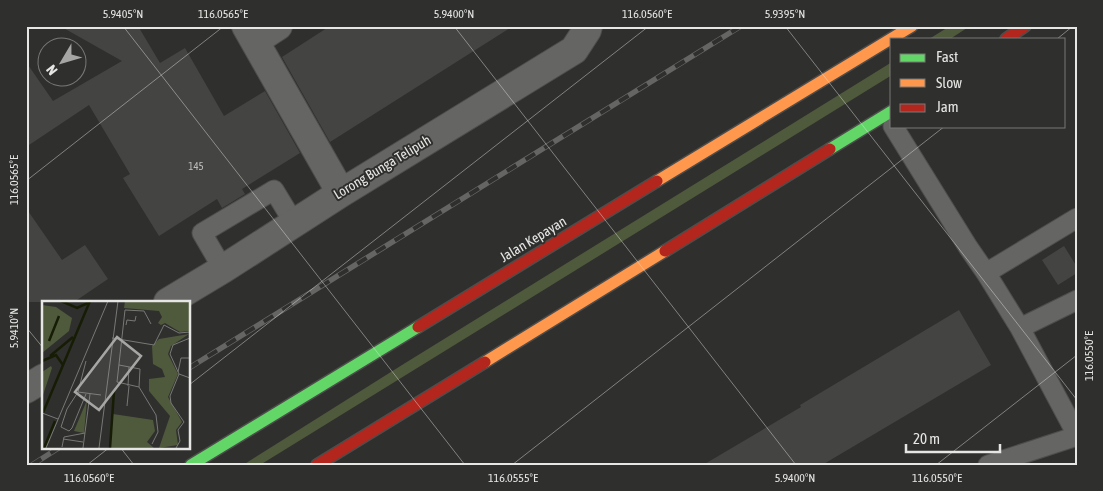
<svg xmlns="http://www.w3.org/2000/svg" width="1103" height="491" viewBox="0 0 1103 491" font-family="'Asap Condensed',sans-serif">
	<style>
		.green { fill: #4f593c }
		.building { fill: #444542 }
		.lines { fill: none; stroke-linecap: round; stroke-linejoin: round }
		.lane-casing { stroke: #4d4d4c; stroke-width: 21 }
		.street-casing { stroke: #4d4d4c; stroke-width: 30 }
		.fast-casing { stroke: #4d4d4c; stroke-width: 14 }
		.slow-casing { stroke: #4d4d4c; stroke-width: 14 }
		.jam-casing { stroke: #4d4d4c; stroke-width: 14 }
		.lane { stroke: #656564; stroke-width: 19 }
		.street { stroke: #656564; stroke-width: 28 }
		.fast { stroke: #63d668; stroke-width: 11 }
		.slow { stroke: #ff974d; stroke-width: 11 }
		.jam { stroke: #b3261e; stroke-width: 11 }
		.rail-casing { stroke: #656564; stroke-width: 5.5 }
		.rail { stroke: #2f302d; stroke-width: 4; stroke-dasharray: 11; stroke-linecap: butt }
		.ticks { fill: none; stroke: #e6e7e4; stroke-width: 1; stroke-opacity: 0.45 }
		.labels { text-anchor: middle; stroke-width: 4; stroke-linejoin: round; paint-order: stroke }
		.number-label { font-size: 11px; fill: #bebebc }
		.street-label { font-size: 14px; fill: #e6e7e4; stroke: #2f302d }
		.inset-river { fill: none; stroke: #161d04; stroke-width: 2.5 }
		.inset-road { fill: none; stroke: #787977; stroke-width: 1 }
		.view { fill: #a6a7a4; fill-opacity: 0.15; stroke: #a6a7a4; stroke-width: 2.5 }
		.inset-edge { fill: none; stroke: #e6e7e4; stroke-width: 2.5 }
		.neatline { fill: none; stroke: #e6e7e4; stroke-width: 2 }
		.ticks-label { font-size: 12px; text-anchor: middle; fill: #e6e7e4 }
	</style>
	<rect width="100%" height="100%" fill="#2f2f2e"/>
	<!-- green -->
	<path class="green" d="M950,26H970L950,39H929Z
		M892,62V75L260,465H243L402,365Z"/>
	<!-- building -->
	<path class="building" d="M60,26H138L160,63L185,48L224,116L265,91L300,153L242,189L245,194L222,208L217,199L159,236L123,178L130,174L89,105L26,147V62L53,101L122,61Z
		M330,26H513L330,142L282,57Z
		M26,208L62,260L85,245L108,279L74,302H26Z
		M1064,246L1077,267V273L1058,285L1042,260Z
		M959,310L991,365L822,465H703L801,407L800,405Z"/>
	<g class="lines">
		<defs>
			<path id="lane" d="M893,126L968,247L986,273L1020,328L1077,435
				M223,269L202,233L274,190L294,223
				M986,273L1077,218
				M1020,328L1077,300
				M988,465L1077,436"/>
			<path id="street" d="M246,26L341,193
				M255,41L278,26
				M168,302L223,269L341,193L574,50L587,30L588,26
				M26,389L44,378"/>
			<path id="fast" d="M830,149L892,111
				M191,465L418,327"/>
			<path id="slow" d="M657,181L912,26
				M485,362L665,251"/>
			<path id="jam" d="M1006,39L1025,26
				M665,251L830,149
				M418,327L657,181
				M317,465L485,362"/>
		</defs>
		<!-- lane casing -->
		<use href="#lane" class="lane-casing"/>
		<!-- street casing -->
		<use href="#street" class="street-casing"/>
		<!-- fast casing -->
		<use href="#fast" class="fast-casing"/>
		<!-- slow casing -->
		<use href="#slow" class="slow-casing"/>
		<!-- jam casing -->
		<use href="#jam" class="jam-casing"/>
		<!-- lane -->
		<use href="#lane" class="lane"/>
		<!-- street -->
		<use href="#street" class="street"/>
		<!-- fast -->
		<use href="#fast" class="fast"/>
		<!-- slow -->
		<use href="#slow" class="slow"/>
		<!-- jam -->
		<use href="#jam" class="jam"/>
		<defs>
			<path id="rail" d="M189,368L741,26
				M32,465L60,447"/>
		</defs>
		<!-- rail casing -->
		<use href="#rail" class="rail-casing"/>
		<!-- rail -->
		<use href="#rail" class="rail"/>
	</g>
	<!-- ticks -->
	<path class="ticks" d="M123,26L465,465M454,26L796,465M785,26L1077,400M1057,39L1073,26M26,181L224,26M26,327L44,349M189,385L649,26M120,447L134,465M87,465L110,447M512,465L945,126M936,465L1077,355"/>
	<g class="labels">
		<!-- number labels -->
		<g class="number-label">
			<text x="196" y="170">145</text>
		</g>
		<!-- street labels -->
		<g class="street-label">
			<text transform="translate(382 167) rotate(-31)" y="5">Lorong Bunga Telipuh</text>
			<text transform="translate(533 239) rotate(-31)" y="5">Jalan Kepayan</text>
		</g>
	</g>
	<!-- overview -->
	<g transform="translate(42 301)">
		<rect width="148" height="148" fill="#2f2f2e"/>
		<path d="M83,0H147V30L138,31L123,22L119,24L116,22L120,16L117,10L82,7ZM0,4L14,6L30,17L27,30L0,52ZM147,33L129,45L126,53L136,73L126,96L140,121L134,129L136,144L117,147L128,115L107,90V78L123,76L120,68L111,63L110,45L117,38ZM9,65L10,67L0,97V71ZM45,99L42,132L32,130ZM71,113L111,119L113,130L105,141L112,147H68Z" fill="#4f593c"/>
		<path class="inset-river" d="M19,0L35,7L46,2M7,40L17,15M8,55L31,36M0,60L14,54L21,64M0,114L48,0M2,147L13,120M68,147L72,90"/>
		<path class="inset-road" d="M84,24L85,19L93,20L94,15M70,37L112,44L122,24L137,32L148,31M148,37L131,44L128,53L137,73L148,77M77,64L98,68L97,86M136,71L139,57H147M86,85L87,66M97,86L75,81L83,9L102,10L109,23M97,86L114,114L116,131L110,143M36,91L59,94M44,93L30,127L27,130L19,126L25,108L36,91L44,60M85,105L87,85M0,112L16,118M21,138L41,141M20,146L22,136L43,132M4,147L66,0M41,147L48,93M57,147L76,0M134,147L138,140L136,129L142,121L129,102L128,95L137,73"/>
		<path class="view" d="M75,36L99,55L57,109L33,91Z"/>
		<rect width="148" height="148" class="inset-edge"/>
	</g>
	<!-- border -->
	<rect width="1103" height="491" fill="none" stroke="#2f302d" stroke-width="55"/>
	<!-- legend -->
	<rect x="890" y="38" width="175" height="90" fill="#2f302d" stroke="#787976"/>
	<rect x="900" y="54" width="25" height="8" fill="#63d668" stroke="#787976"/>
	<text x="936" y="62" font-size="15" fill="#e6e7e4">Fast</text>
	<rect x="900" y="79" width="25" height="8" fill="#ff974d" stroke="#787976"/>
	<text x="936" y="88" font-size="15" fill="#e6e7e4">Slow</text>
	<rect x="900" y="104" width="25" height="8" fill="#b3261e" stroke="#787976"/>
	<text x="936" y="112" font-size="15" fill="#e6e7e4">Jam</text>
	<!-- north arrow -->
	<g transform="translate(62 62) rotate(232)"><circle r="24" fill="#2f302d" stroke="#787976"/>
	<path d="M0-4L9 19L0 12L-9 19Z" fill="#a6a7a4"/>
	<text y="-8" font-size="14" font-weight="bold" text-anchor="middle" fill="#e6e7e4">N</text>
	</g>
	<!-- scale -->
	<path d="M906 444v8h94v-8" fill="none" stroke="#e6e7e4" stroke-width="2.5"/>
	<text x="913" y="444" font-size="15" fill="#e6e7e4" stroke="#2f302d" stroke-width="4" paint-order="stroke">20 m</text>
	<rect x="28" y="28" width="1048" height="436" class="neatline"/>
	<g class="ticks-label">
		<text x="123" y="18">5.9405°N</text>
		<text x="223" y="18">116.0565°E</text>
		<text x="454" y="18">5.9400°N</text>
		<text x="647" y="18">116.0560°E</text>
		<text x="785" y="18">5.9395°N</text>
		<text transform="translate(14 180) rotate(-90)" y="4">116.0565°E</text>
		<text transform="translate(14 328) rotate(-90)" y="4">5.9410°N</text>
		<text transform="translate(1089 356) rotate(-90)" y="4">116.0550°E</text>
		<text x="89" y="482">116.0560°E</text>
		<text x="513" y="482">116.0555°E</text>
		<text x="795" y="482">5.9400°N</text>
		<text x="937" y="482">116.0550°E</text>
	</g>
</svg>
